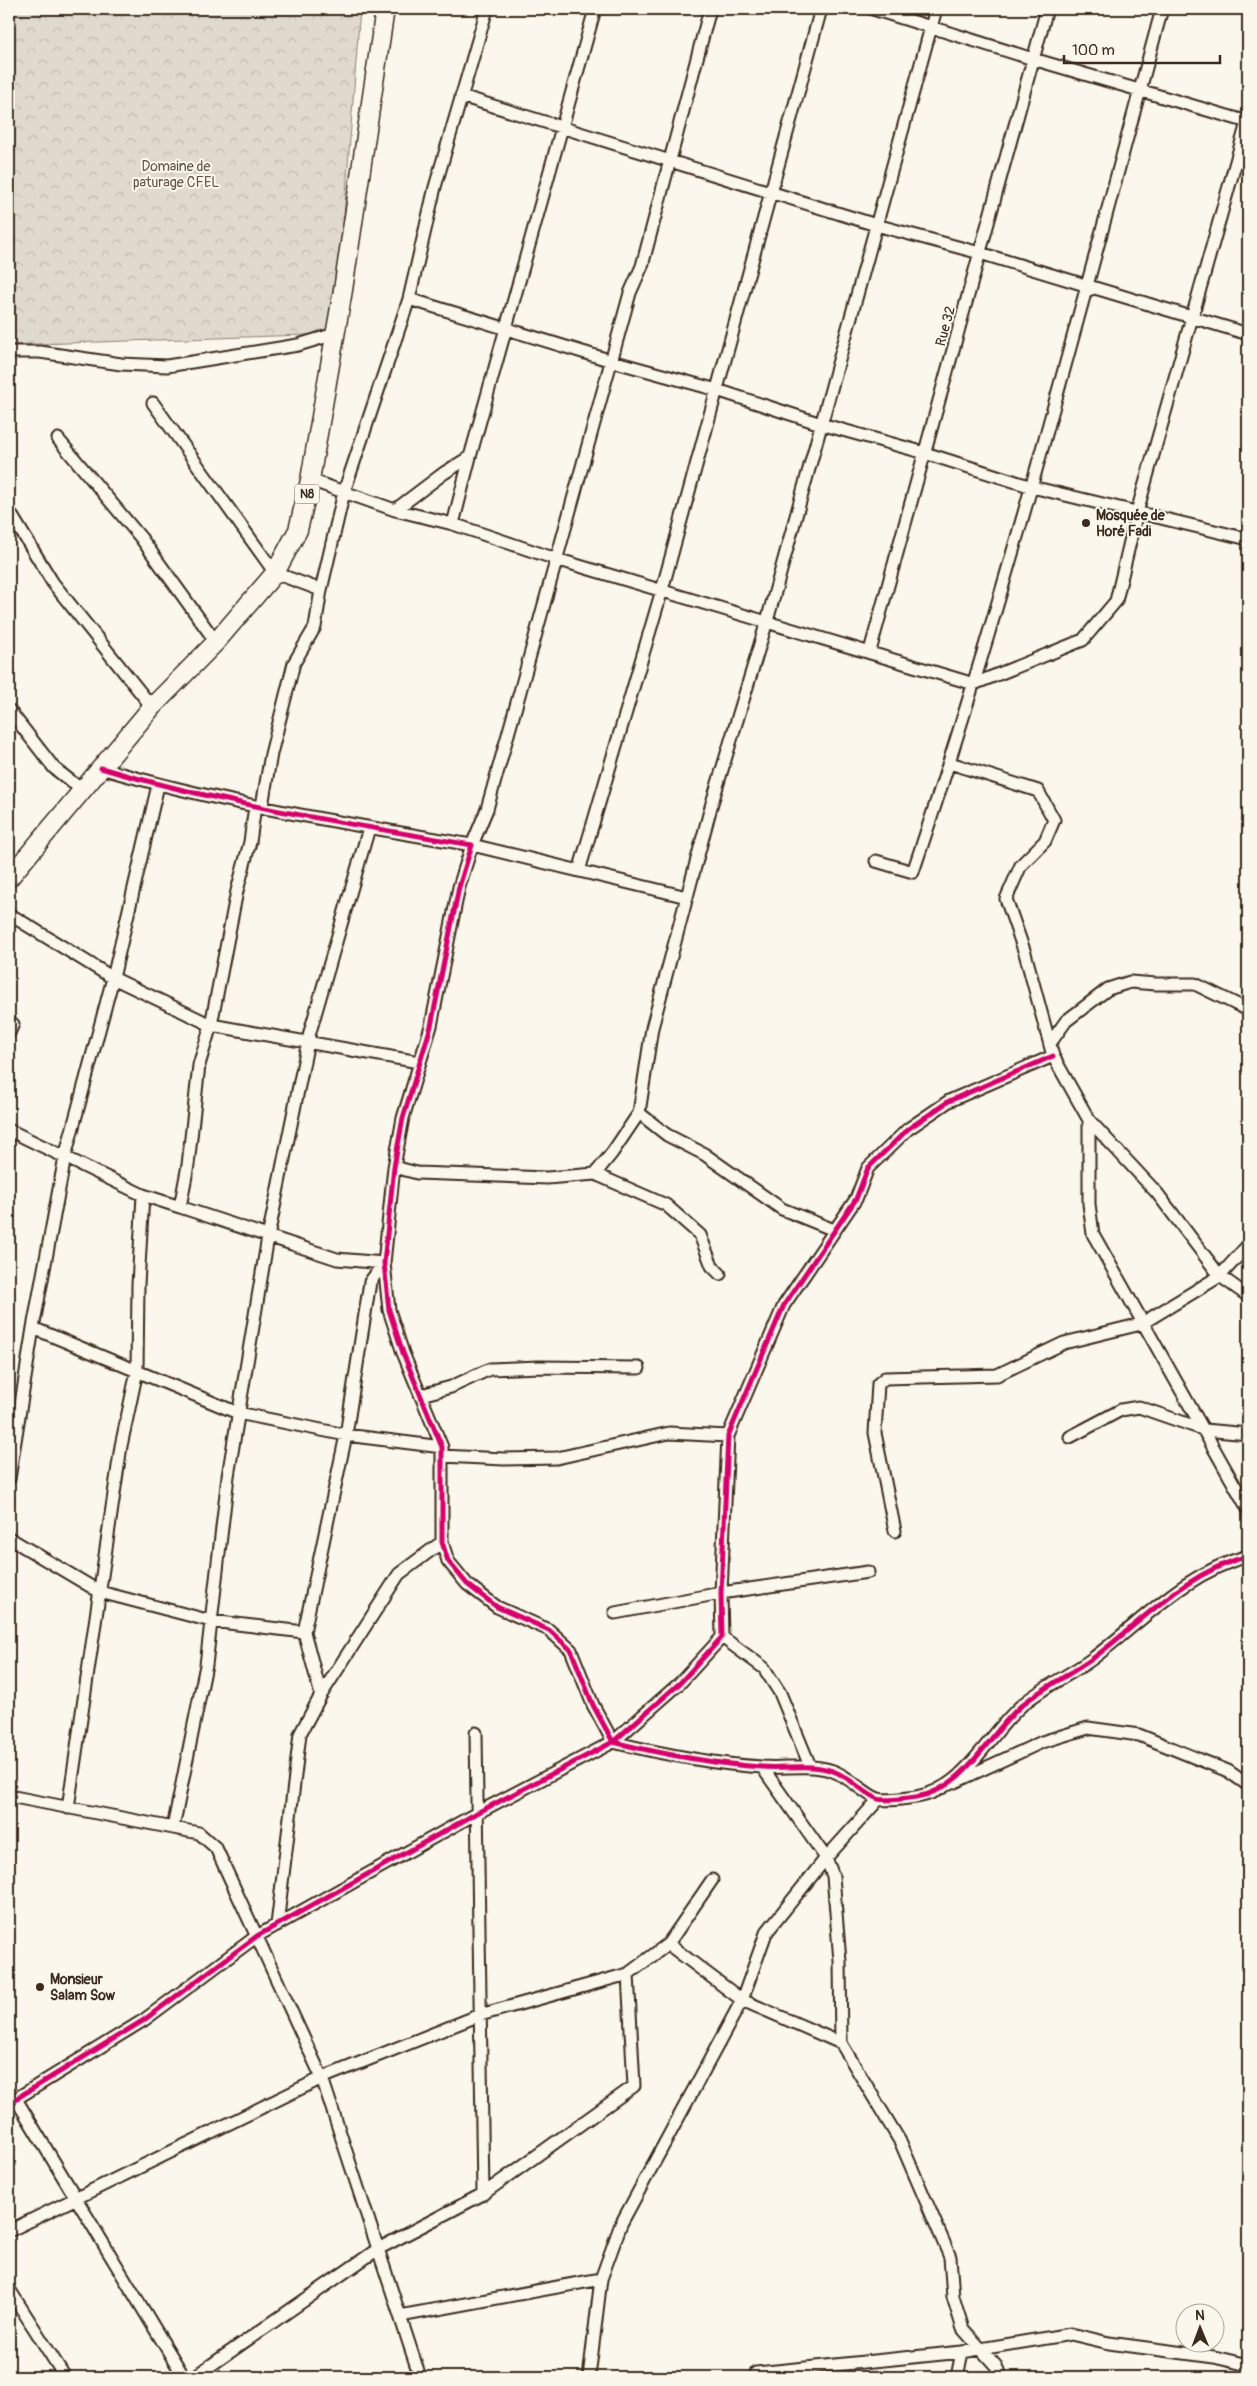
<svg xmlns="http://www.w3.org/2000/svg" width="1257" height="2386" viewBox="0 0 1257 2386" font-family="Pangolin,sans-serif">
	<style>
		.park { fill: url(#park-crowns); stroke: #8d8276 }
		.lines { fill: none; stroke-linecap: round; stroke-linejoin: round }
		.minor-casing { stroke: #3b2a1e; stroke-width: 15 }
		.primary-casing { stroke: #3b2a1e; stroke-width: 21 }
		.minor { stroke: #fbf7ec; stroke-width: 11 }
		.primary { stroke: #fbf7ec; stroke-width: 18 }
		.cycleway-casing { stroke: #fbf7ec; stroke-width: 8 }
		.cycleway { stroke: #d6006c; stroke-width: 5 }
		.poi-dot { fill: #3b2a1e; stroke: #fbf7ec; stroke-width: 2 }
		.labels { text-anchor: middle; stroke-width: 4; stroke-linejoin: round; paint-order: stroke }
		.shield { fill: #fbf7ec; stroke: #75685c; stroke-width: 1 }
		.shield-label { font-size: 12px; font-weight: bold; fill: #3b2a1e }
		.park-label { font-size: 14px; fill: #64564a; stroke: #fbf7ec }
		.street-label { font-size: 14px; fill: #3b2a1e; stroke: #fbf7ec }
		.poi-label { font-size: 14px; font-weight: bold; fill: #3b2a1e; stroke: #fbf7ec; text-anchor: start }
	</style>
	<defs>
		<pattern id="park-crowns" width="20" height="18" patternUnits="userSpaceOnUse" patternTransform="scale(1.25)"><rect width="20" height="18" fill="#dfd9ce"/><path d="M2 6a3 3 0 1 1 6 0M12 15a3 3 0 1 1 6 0" fill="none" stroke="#c0bab0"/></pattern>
	</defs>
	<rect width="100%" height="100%" fill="#fbf7ec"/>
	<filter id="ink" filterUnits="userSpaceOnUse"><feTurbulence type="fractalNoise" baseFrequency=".02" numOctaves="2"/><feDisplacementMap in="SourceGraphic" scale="10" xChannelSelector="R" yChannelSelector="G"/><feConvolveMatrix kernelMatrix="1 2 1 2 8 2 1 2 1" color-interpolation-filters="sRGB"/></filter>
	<g filter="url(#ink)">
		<!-- park -->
		<path class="park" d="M9,9H360L335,334L9,345Z"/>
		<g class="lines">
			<defs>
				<path id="minor" d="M873,9L1033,59L1248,122
					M461,96L876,225L980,253L1095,288
					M1088,290L1095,288L1248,334
					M409,299L612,361L717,390L821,424L925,453L1032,487L1248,539
					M9,352H40L121,364L167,366L298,345L335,334
					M153,403L275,573L321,590
					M58,439L141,538L216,642
					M310,480L395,510L453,524L556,559L974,684L1083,640L1116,601L1137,512L1248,119
					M395,510L444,473L470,457L595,9
					M9,511L53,583L152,707
					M453,524L470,457
					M870,651L1047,9
					M9,710L54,768L82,790
					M950,763L1038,791L1054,820L1045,841L1021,865L1006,899L1025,953L1053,1056L1089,1120V1204L1093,1234L1248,1509
					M101,768C222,804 348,824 472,845L459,887L431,1026L403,1118L394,1167L384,1263L389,1310L403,1353L442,1447V1542L448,1561L467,1584L497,1607L549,1630L571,1650L593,1705L613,1742C662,1754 712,1764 762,1767C786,1769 811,1763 833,1771C850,1777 863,1793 878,1799C884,1801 909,1798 916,1797C966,1789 988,1734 1022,1705C1043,1687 1070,1675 1092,1659C1143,1621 1184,1573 1248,1556
					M255,806L250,842L237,891L211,1025L199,1065L188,1165L180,1207L337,1259L384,1263
					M262,806L271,754L294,663L315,627L321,590L344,492L409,299L435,187L487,9
					M876,861L913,872C1009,588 1083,298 1162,9
					M579,871L662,590L821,9
					M687,897L472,845L487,809L516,706L630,293L642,266L710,9
					M9,914L113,978L211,1025L419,1062
					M9,1033L13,1024
					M1051,1042L1066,1021L1108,989L1130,982L1156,984H1195L1248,1010
					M639,1113L667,1135L704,1154L782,1209L834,1230
					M1089,1120L1157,1193L1220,1276L1248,1296
					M9,1130L143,1195L180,1207
					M394,1167L417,1173L473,1175L547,1178L595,1174L666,1205L700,1235L712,1266L720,1274
					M595,1174L612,1153L639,1113L652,1028L712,803L767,621L936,9
					M33,1328L238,1413L346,1435L442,1447
					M421,1395L451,1387L490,1369L539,1367L639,1368
					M1070,1437L1121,1410L1139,1407L1205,1430L1248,1434
					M442,1456L504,1459L557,1458L669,1433L728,1436
					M9,1479L33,1328L65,1157L113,978L158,785
					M895,1531L875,1433L878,1384L885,1378L997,1375L1064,1343L1141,1324L1220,1276L1248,1245
					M9,1538L100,1592L211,1621L304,1632
					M615,1613L721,1593L868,1572
					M722,1637L764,1668L780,1693L810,1766
					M321,1695L304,1632L346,1435L370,1282L384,1263
					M476,1733L483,2194
					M762,1767L826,1858L833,1876L840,1961L841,2043L901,2143L950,2257L953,2297L963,2329L996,2366L1001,2377
					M955,1782L1042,1742L1088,1728L1139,1735L1228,1771L1248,1785
					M9,1796L199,1833L216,1848L322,2078L420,2377
					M68,1808L121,1446L137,1371L138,1285L143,1195
					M173,1828L206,1665L228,1476L268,1237L310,1032L369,828
					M277,1925L300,1734L321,1695L399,1574L442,1542
					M668,1944L742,2000L841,2043
					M16,2099L184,2377
					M9,2103L144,2020L257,1936L477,1813L613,1742L680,1683L722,1637L721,1593L728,1436L784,1305L856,1199L868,1168L908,1129L949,1101L1053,1056
					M9,2231L322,2078L480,2015L628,1974L668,1944L712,1880
					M9,2289L65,2377
					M400,2316L601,2279
					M756,2373L962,2352L1071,2334L1109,2343L1214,2357L1248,2365
					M194,2377L378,2249L483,2194L634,2086L628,1974
					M589,2377L601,2279L621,2224L742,2000L766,1933L826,1858L879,1799
					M957,2377L962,2352"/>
				<path id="primary" d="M9,878L152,707L216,642L275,573L298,530L310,480L343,290L385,9"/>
			</defs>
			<!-- minor casing -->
			<use href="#minor" class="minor-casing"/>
			<!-- primary casing -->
			<use href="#primary" class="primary-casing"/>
			<!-- minor -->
			<use href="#minor" class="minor"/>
			<!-- primary -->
			<use href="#primary" class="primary"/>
			<defs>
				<path id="cycleway" d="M101,768C222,804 348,824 472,845L459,887L431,1026L403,1118L394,1167L384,1263L389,1310L403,1353L442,1447V1542L448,1561L467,1584L497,1607L549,1630L571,1650L593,1705L613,1742C662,1754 712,1764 762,1767C786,1769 811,1763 833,1771C850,1777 863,1793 878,1799C884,1801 909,1798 916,1797C966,1789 988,1734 1022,1705C1043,1687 1070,1675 1092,1659C1143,1621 1184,1573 1248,1556
					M9,2103L144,2020L257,1936L477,1813L613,1742L680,1683L722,1637L721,1593L728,1436L784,1305L856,1199L868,1168L908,1129L949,1101L1053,1056"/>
			</defs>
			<!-- cycleway casing -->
			<use href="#cycleway" class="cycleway-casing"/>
			<!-- cycleway -->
			<use href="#cycleway" class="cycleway"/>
		</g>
	</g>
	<!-- markers -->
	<g class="poi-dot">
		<circle cx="1086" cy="523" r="5"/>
		<circle cx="40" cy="1987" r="5"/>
	</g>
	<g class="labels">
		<!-- shield labels -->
		<rect class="shield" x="294.5" y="484.5" width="25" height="19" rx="4"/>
		<g class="shield-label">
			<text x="307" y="498">N8</text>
		</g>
		<!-- park labels -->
		<g class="park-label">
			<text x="176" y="171">Domaine de<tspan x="176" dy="16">paturage CFEL</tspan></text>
		</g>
		<!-- street labels -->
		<g class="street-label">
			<text transform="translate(945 326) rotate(-75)" y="5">Rue 32</text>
		</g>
		<!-- poi labels -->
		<g class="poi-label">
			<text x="1096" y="520">Mosquée de<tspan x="1096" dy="16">Horé Fadi</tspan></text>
			<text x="50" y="1984">Monsieur<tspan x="50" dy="16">Salam Sow</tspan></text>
		</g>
	</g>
	<!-- margin -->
	<rect width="1257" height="2386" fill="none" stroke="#fbf7ec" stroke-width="30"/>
	<rect x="15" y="15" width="1227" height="2356" fill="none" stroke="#3b2a1e" stroke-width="2" filter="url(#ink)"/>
	<!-- north arrow -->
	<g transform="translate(1200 2328) rotate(359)"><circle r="24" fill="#fbf7ec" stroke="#aea59a"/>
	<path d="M0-4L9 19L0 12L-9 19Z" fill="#3b2a1e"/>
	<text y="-8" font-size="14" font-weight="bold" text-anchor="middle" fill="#3b2a1e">N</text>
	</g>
	<!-- scale -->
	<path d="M1064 55v8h156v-8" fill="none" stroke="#3b2a1e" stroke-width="2.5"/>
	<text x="1072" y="55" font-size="15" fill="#3b2a1e" stroke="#fbf7ec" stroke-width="4" paint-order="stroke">100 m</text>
</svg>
